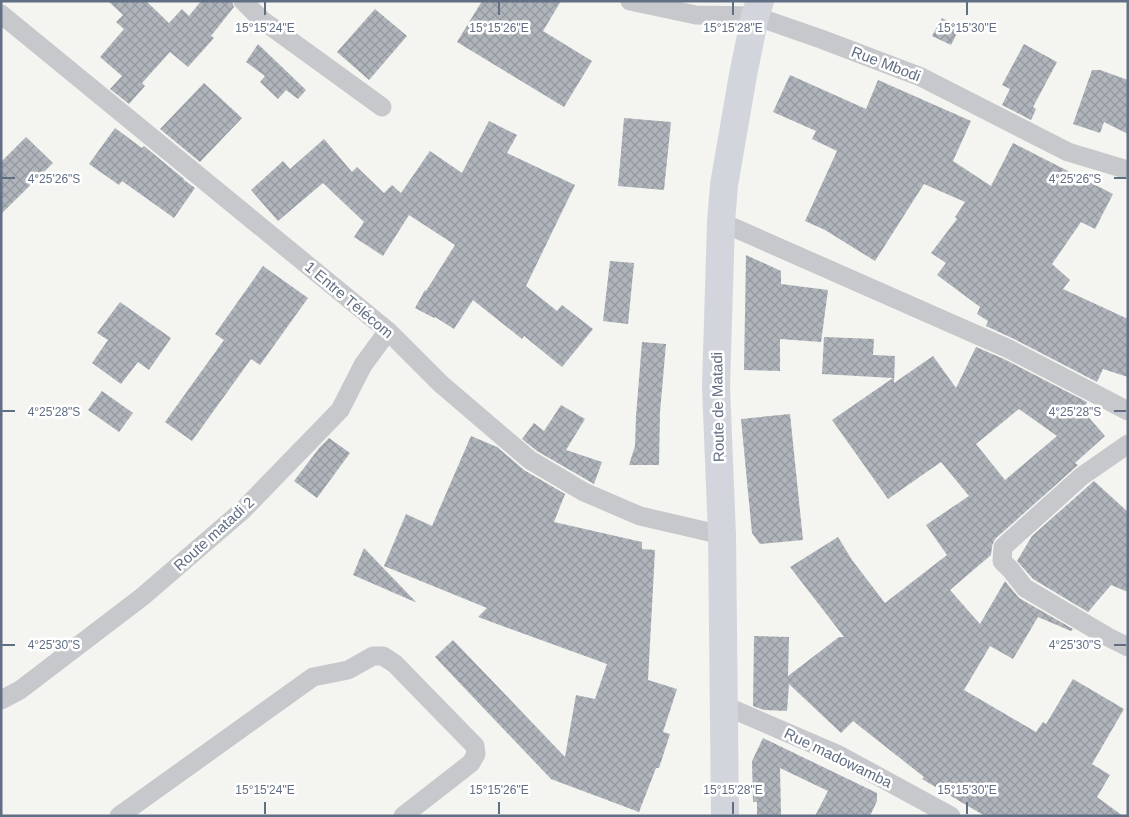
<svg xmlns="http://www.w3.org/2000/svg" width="1129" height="817" viewBox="0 0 1129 817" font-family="Arial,sans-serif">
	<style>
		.building { fill: url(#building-cross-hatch); fill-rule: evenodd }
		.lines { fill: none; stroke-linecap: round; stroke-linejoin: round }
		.street { stroke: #c6c8cc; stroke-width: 19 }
		.highway { stroke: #d2d6dc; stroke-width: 28 }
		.ticks { fill: none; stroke: #616e83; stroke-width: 2 }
		.labels { text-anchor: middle; stroke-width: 5; stroke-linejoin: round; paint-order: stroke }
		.street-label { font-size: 15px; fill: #616e83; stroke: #fff }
		.ticks-label { font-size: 12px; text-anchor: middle; fill: #616e83; stroke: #fff; stroke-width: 5; stroke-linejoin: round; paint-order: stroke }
	</style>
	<defs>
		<pattern id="building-cross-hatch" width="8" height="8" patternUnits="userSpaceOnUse" patternTransform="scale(1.25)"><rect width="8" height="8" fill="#b0b5bc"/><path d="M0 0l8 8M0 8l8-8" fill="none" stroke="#93979e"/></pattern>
	</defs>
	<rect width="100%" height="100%" fill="#f4f4f0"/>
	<!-- building -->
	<path class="building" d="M108,1H146L169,23L182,9L189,16L201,1H232L234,7L211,36L214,38L188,67L170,52L142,83L145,86L129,104L110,89L122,76L100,57L124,29L116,22L123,15Z
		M482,1H561L543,31L592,61L564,107L457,42Z
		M375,9L407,36L369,80L337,52Z
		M942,18L960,27L951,45L932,36Z
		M258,44L306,90L298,99L286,90L278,99L260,82L265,76L246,62Z
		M1024,44L1057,62L1033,107L1036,109L1031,120L1002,105L1010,89L1002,85Z
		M1092,70H1100L1128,80V134L1104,122L1100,133L1073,124Z
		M790,75L866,109L878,80L971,121L953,161L991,186L1013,143L1113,194L1095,229L1081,222L1052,264L1070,280L1063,289L1128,319V377L1103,369L1097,382L1014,339L986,326L988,321L977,314L980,307L937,275L946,263L931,253L957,219L955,217L965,202L924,184L875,261L825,230L805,221L837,151L812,139L816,131L773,112Z
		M204,83L242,118L200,162L160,129Z
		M624,118L671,122L664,190L618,186Z
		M489,121L517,135L507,153L575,185L526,286L557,311L562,305L593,329L562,367L524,336L522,339L473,300L454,329L435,317L434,318L415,308L425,290L426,291L455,245L409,215L383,256L354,237L364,222L323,183L278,221L251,190L283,161L290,169L324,139L352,172L357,167L384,193L392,185L401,193L430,151L462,173Z
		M115,128L142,148L144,146L184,179V180L195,188L174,218L122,181L119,185L89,164Z
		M26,137L53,163L1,214V162Z
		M746,255L781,271V284L828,290L821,342L780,339V371L744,370Z
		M610,261L634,263L628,324L603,321Z
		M263,266L308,298L260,365L251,359L192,441L165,422L224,340L215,334Z
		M120,302L171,338L149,370L138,362L121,384L92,363L108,340L97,333Z
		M824,337L874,339L873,355L895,356L894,383L933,356L956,388L976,347L1004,359L1087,402L1083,411L1105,436L1075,463L1078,465L995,539L992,546L991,555L950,590L980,624L1005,581L1019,598L1073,629L1071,631L1038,617L1013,659L990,646L964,690L1036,732L1043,722L1046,724L1073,679L1124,709L1092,764L1110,775L1097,797L1123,816H985L922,779L924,777L853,721L841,733L789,684L787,711L764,710L753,706L754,636L789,637L788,676L839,637H844L790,567L838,537L852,560L885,603L947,555L926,525L969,496L941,462L888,499L832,420L893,378L822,374ZM1019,409L1057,436L1005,480L976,444Z
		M642,342L666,344L660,412L659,465H629L635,446L636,416Z
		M102,391L133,413L119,432L88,410Z
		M561,405L585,419L566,450L602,462L594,484L537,451L522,439L534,423L544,431Z
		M790,414L803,540L760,544L752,533L741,419Z
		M471,436L497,447L524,470L565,494L554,522L642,542V549L655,550L648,680L677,689L663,732L670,734L659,768H656L639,812L551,779L435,657L453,640L565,757L576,695L595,699L607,664L478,617L487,608L384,566L406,514L432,526Z
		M329,438L350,453L317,498L294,481L320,447Z
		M1094,481L1128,512V592L1111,585L1088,612L1033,579L1017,561L1032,536Z
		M364,548L416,602H415L353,575Z
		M763,738L877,793V801L870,816H815L828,791L780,768L781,816H757V802H753L752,761Z"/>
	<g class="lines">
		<!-- street -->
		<path class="street" d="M243,1L262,20L382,107
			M630,1L696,15L755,16L821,39L921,77L1068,152L1128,170
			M1,14L388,331L441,384L530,460L584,492L640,516L722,535
			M721,222L1009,349L1128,411
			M1128,444L1082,476L1003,547L1002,561L1011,570L1025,588L1108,637L1128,647
			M1,700L20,690L142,597L243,510L340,410L363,365L388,331
			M723,705L839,755L951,816
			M119,816L313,677L348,670L373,656H383L395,664L475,746L476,754L471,763L403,816"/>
		<!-- highway -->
		<path class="highway" d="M725,816L722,535L716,387L721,222L724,185L743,75L755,16L760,1"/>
	</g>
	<!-- ticks -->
	<path class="ticks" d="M265,2V15M499,2V15M733,2V15M967,2V15M2,178H15M1114,178H1126M2,411H15M1114,411H1126M2,645H15M1114,645H1126M265,802V814M499,802V814M733,802V814M967,802V814"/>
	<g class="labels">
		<!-- street labels -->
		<g class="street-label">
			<text transform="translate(886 64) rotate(21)" y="5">Rue Mbodi</text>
			<text transform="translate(349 300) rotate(40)" y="5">1 Entre Télécom</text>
			<text transform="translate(718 407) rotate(-91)" y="5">Route de Matadi</text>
			<text transform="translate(214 534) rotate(-42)" y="5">Route matadi 2</text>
			<text transform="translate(838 758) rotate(26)" y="5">Rue madowamba</text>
		</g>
	</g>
	<g class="ticks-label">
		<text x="265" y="32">15°15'24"E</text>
		<text x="499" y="32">15°15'26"E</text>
		<text x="733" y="32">15°15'28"E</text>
		<text x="967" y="32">15°15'30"E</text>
		<text x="54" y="183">4°25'26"S</text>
		<text x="1075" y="183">4°25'26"S</text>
		<text x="54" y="416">4°25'28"S</text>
		<text x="1075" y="416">4°25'28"S</text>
		<text x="54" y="649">4°25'30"S</text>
		<text x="1075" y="649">4°25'30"S</text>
		<text x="265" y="794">15°15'24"E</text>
		<text x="499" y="794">15°15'26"E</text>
		<text x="733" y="794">15°15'28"E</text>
		<text x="967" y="794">15°15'30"E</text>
	</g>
	<!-- border -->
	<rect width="1129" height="817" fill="none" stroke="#616e83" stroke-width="5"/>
</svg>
